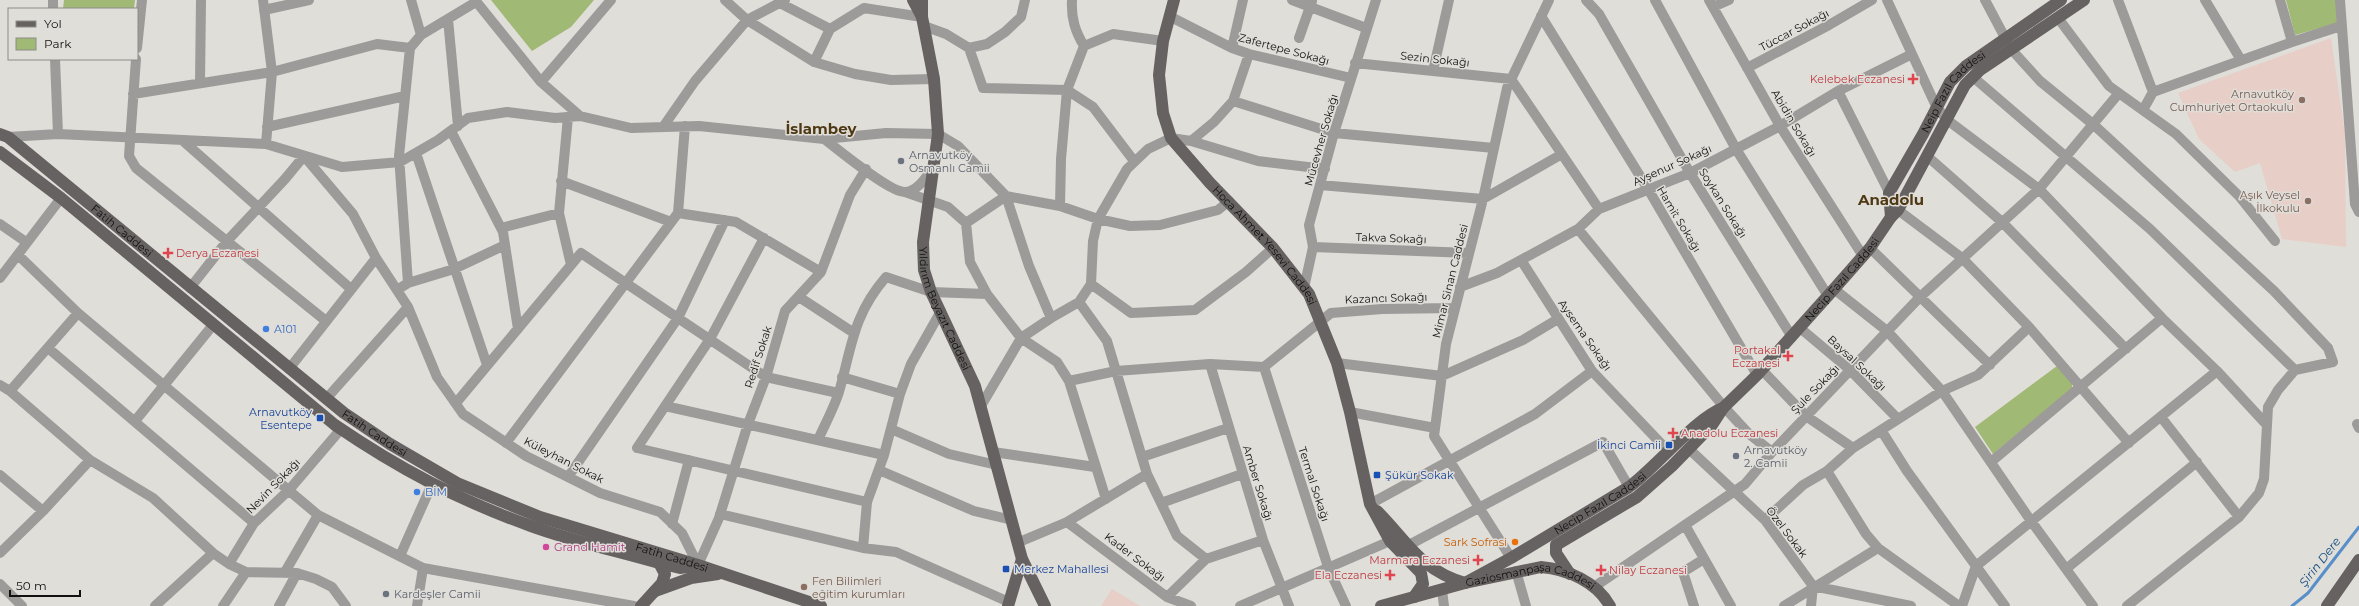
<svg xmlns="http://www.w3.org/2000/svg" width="2359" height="606" viewBox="0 0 2359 606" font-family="Montserrat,sans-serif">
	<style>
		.education { fill: #e7cec7 }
		.green { fill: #a0b974 }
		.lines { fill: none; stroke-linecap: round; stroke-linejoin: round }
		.stream { stroke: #598fc9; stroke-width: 3 }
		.minor { stroke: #9d9a9a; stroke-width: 10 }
		.major { stroke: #676262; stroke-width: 12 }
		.health-dot { fill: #e0444e; stroke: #e0ded9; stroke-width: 1.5 }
		.education-dot { fill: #8d6e63; stroke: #e0ded9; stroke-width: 1.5 }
		.worship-dot { fill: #6b7280; stroke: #e0ded9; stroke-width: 1.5 }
		.shop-dot { fill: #3f7fe0; stroke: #e0ded9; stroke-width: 1.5 }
		.transit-dot { fill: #1a4fb4; stroke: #e0ded9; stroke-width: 1.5 }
		.food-dot { fill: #e8710a; stroke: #e0ded9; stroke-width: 1.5 }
		.hotel-dot { fill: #d1479c; stroke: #e0ded9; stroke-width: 1.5 }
		.labels { text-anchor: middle; stroke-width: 3; stroke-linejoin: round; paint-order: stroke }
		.street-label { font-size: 11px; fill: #11110f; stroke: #e0ded9 }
		.health-label { font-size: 11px; fill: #be3a42; stroke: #e0ded9; text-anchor: end }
		.education-label { font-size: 11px; fill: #785e54; stroke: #e0ded9; text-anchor: end }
		.worship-label { font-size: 11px; fill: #5b616d; stroke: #e0ded9; text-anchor: start }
		.shop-label { font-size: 11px; fill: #366cbe; stroke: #e0ded9; text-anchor: start }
		.transit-label { font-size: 11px; fill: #164399; stroke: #e0ded9; text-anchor: end }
		.food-label { font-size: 11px; fill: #c56008; stroke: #e0ded9; text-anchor: end }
		.hotel-label { font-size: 11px; fill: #b23c85; stroke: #e0ded9; text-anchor: start }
		.water-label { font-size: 12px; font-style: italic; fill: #104b82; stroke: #e0ded9 }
		.district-label { font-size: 15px; font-weight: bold; fill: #4e3914; stroke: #e0ded9 }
	</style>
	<rect width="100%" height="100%" fill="#e0ded9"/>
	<!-- education -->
	<path class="education" d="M2331,38L2345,135L2346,247L2282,239L2260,163L2235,172L2199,139L2178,93Z
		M1112,589L1140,606H1101Z"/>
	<!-- green -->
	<path class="green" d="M64,0H135L134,9H63Z
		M491,0H594L571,27L532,51Z
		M2286,0H2336L2338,23L2295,35Z
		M2057,366L2072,382V389L1993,454L1975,427Z"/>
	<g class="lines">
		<!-- stream -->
		<path class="stream" d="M2292,606L2308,593L2359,527"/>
		<!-- minor -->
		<path class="minor" d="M53,0V9
			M263,0L272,72L266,144
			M411,0L421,35
			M475,0L541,82L580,116L631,128L699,126L824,139L886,133L938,134L958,146L1006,196L1060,206L1098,219L1130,226L1160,225L1218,210L1229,201
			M725,0L747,20L814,62L855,74L891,80L934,79
			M1072,0C1071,18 1075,31 1084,46
			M1292,0L1366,28
			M1586,0L1599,14L1690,173L1792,337
			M1655,0L1736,149L1828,296
			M1709,0L1780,126L1863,256
			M1887,0L1936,106L1946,119L2039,189L2162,318L2217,371L2266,424
			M1985,0L2011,49L2040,81L2094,125L2274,291L2328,348L2333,362L2295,370L2278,390L2268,407L2264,479L2259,493L2239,517L2127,606
			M2118,0L2153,92
			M2205,0L2241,60
			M2280,0L2292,42
			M2340,0L2355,204L2359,212
			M780,3L830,29
			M1713,7L1729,0
			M264,10L309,0
			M1169,16L1232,48L1249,54L1351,78
			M1541,16L1648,189L1757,375
			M2058,18L2109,86L2176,134L2239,196L2275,241
			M448,19L458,126
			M924,26L946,34L969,48L983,88L1067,90L1093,107L1134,161
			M1299,38L1312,1
			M137,48L142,0
			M969,48L987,44L1005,32L1021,17L1025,0
			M1232,48L1243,0
			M55,59L58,134
			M136,59L129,156L136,168L326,321
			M814,62L830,29L864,8L922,17
			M1355,63L1511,79L1599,209L1690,173L1780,126L1838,91L1912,54
			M1747,68L1829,25L1872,0
			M1433,71L1449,0
			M1973,77L2150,229L2295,370
			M541,82L611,0
			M200,83L201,0
			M1838,91L1898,210L1962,258L2029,327L2129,443
			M133,94L272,72L377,44L410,48
			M1233,101L1334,133L1494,148
			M2143,110L2153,92L2292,42L2341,26
			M568,117L559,213L571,265
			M267,127L405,96
			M663,127L695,81L747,20L785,0
			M451,131L503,232L518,329
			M8,137L58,134L266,144L342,167L400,162L438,140L468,118L507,112L555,118L580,116
			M824,139C838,149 891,194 906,192C918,191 926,177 933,168
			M182,140L351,289
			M1191,141L1258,161L1325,169
			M416,153L487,365
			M1927,156L2002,222L2126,349
			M561,181L671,222
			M1320,185L1483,199L1562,154
			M905,192L948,207L966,223
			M1060,206L1061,159L1067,90L1084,46L1113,34L1163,41
			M678,213L736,222L821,272
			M0,224L26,242
			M501,228L559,213
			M1578,229L1724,407L1748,433L1772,452
			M764,238L710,339L637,448L867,502
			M1313,247L1469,253
			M1870,248L1990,365
			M18,255L78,313L318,515L423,568L634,606
			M1521,260L1592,371L1669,452
			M0,278L61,198
			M408,283L454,269L505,245
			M1091,284L1131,313L1195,310L1246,272L1273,248
			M1460,287L1497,273L1578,229L1599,209
			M190,288L227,241L285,179L304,156L353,214L376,258L408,307L437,377L463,414L526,456L600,493L660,512L682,533L698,565
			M1304,288L1313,247L1309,225L1334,133L1376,0
			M1834,289L1887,331L1942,391L2031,521L2093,606
			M397,290L408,283L399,156L410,48L421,35L476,2
			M799,297L854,333
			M1079,302L1107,341L1147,474L1177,536L1206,559
			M1051,318L1029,266L1006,196L966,223L970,262L987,294L1021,338L1057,362L1069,381L1116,371L1210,364L1264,367L1331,313L1382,309L1455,308
			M1800,328L1850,370L1897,418
			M48,348L254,523
			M1337,363L1442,376L1523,340L1558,319
			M1210,364L1263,540L1289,606
			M1264,367L1328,567L1346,606
			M289,369L376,258
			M1761,369L1806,416L1853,448
			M842,377L900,394
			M1069,381L1106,499
			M0,385L10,391L90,460L153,498L213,553L229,564L246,572L297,573L316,579L332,587L346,606
			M10,391L78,313
			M326,399L408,307
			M456,403L581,253L766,377L838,393
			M665,406L884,455
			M981,406L1021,338L1051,318L1079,302L1091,284L1093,241L1098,219L1127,169L1148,149L1171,138L1191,141L1214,122L1233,101L1249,54
			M1350,412L1435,428
			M2161,417L2239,517
			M135,421L213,325
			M2357,424L2359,428
			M891,429L949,454L997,465
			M1881,430L1907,471L2005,606
			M818,440C825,424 834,408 839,392C852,346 853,315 886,277L931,292L987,294
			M506,443L678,213L685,126
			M1689,449L1765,520L1813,586L1811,606
			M993,452L1095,467
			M1142,457L1228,428
			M1991,462L2162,318
			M879,470L974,511L1012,520
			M1827,471L1866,534L1878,548L1959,606
			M0,475L43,511
			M568,477L678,318L725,220
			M1161,503L1242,474
			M1370,504L1535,414L1592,371
			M720,514L863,548L896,552L1009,602
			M1765,520L1803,485L1827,471L1853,448L1942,391L1978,375L2029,327
			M1067,522L1167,597L1191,606
			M672,524L689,460
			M1685,525L1731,606
			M1017,543L1067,522L1147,474
			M1407,546L1603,442L1629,487
			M863,548L867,502L884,455L900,394L911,364L941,311
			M0,553L43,511L90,460
			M400,556L432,484
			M1511,558L1434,436L1446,344L1483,199L1507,88L1549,0
			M229,564L254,523L289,490L341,429
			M698,565L719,518L748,424L766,377L785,311L821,272L850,195L866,169
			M2066,569L2197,462
			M1516,571L1526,606
			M285,572L318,515
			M0,584L22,606
			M1813,586L1911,606
			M1594,587L1745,484L1772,452L1919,298L2039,189L2119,93
			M1442,590L1444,606
			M1167,597L1206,559L1263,540
			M155,606L213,553
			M223,606L246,572
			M279,606L297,573
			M417,606L423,568
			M1240,606L1390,541
			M1694,606L1683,572L1704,559
			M1784,606L1878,548
			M1962,606L1976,566L2217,371"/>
		<!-- major -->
		<g class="major">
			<path d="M913,0L922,17"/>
			<path id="s1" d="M922,0V17L934,79L938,134L923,242L924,270L931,292L975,386L1022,559L1045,606"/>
			<path id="s2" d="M1174,0L1163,41L1159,75L1163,113L1171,138L1210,183L1273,248L1309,294L1337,363L1350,412L1370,504L1390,541L1421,573L1423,584L1414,597"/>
			<path id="s3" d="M0,134L8,137L344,413L390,444L457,483L540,517L698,565L821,606"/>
			<path d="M0,152L61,198L335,425C398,468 458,500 531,526C572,541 617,551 659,563L665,574L662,583L641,606"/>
			<path id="s4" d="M1891,217L1889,193L1923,134L1950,82L1966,66L2061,0"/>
			<path d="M1377,511C1408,542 1420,570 1465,583"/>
			<path d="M659,563L680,568L695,566"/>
			<path id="s5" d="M1570,574L1556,553V545L1637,497L1672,466L1712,425L1723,408L1757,375L1834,289L1870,248L1891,217L1898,210L1965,85L1980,70L2084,0"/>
			<path id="s6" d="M1465,583L1511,558L1629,487C1656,467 1696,418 1723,408"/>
			<path d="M655,591L691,578L718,574"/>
			<path d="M1008,606L1022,559"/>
			<path id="s7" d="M1381,606L1465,583L1541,567C1567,569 1597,582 1610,606"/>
			<path d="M2327,606L2359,560"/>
		</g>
	</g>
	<!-- markers -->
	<g class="health-dot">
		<path d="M1911 73h4v4h4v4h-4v4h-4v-4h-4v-4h4z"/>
		<path d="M166 247h4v4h4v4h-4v4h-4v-4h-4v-4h4z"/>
		<path d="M1786 350h4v4h4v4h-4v4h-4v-4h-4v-4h4z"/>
		<path d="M1671 427h4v4h4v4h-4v4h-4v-4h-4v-4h4z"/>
		<path d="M1476 554h4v4h4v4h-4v4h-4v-4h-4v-4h4z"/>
		<path d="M1599 564h4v4h4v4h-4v4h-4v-4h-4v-4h4z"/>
		<path d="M1388 569h4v4h4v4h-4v4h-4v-4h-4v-4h4z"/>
	</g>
	<g class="education-dot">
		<circle cx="2302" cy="100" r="4"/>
		<circle cx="2308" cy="201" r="4"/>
		<circle cx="804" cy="587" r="4"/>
	</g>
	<g class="worship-dot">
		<circle cx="901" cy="161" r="4"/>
		<circle cx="1736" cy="456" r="4"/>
		<circle cx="386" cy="594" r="4"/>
	</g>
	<g class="shop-dot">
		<circle cx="266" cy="329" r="4"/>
		<circle cx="417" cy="492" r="4"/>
	</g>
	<g class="transit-dot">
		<rect x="316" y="414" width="8" height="8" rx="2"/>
		<rect x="1665" y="441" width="8" height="8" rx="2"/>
		<rect x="1373" y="471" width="8" height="8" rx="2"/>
		<rect x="1002" y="565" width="8" height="8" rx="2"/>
	</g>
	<circle class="food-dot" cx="1515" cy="542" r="4"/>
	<circle class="hotel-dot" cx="546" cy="547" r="4"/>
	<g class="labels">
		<!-- street labels -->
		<g class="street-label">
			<text transform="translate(1794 30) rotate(-28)" y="4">Tüccar Sokağı</text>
			<text transform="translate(1284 49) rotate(15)" y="4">Zafertepe Sokağı</text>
			<text transform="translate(1435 59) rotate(6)" y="4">Sezin Sokağı</text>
			<text dy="4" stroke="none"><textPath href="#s4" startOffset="145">Neip Fazıl Caddesi</textPath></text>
			<text transform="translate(1794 123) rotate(59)" y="4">Abidin Sokağı</text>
			<text transform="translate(1321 140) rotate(-74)" y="4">Mücevher Sokağı</text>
			<text transform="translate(1672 165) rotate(-24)" y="4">Ayşenur Sokağı</text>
			<text transform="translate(1723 203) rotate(58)" y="4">Soykan Sokağı</text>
			<text transform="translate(1679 219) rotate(59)" y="4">Hamit Sokağı</text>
			<text dy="4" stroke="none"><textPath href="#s3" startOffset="156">Fatih Caddesi</textPath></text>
			<text transform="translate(1391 238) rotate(2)" y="4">Takva Sokağı</text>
			<text dy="4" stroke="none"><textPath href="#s2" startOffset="284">Hoca Ahmet Yesevi Caddesi</textPath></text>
			<text dy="4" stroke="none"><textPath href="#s5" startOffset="427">Necip Fazıl Caddesi</textPath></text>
			<text transform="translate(1450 281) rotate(-76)" y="4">Mimar Sinan Caddesi</text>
			<text transform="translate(1386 298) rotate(-2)" y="4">Kazancı Sokağı</text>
			<text dy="4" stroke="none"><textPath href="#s1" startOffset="315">Yıldırım Beyazıt Caddesi</textPath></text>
			<text transform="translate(1585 335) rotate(55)" y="4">Aysema Sokağı</text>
			<text transform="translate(758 357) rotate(-72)" y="4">Redif Sokak</text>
			<text transform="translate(1857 363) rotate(43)" y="4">Baysal Sokağı</text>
			<text transform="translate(1815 389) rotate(-46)" y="4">Şule Sokağı</text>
			<text dy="4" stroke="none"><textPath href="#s3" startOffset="480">Fatih Caddesi</textPath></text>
			<text transform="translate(564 460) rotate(27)" y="4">Küleyhan Sokak</text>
			<text transform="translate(1258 483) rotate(73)" y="4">Amber Sokağı</text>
			<text transform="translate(1314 484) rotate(72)" y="4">Termal Sokağı</text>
			<text transform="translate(273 486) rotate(-46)" y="4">Nevin Sokağı</text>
			<text dy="4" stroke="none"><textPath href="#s6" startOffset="157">Necip Fazıl Caddesi</textPath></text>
			<text transform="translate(1787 532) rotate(53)" y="4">Özel Sokak</text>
			<text dy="4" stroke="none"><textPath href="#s3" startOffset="804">Fatih Caddesi</textPath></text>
			<text transform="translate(1135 557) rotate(37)" y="4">Kader Sokağı</text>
			<text dy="4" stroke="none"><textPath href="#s7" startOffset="155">Gaziosmanpaşa Caddesi</textPath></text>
		</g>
		<!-- health labels -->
		<g class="health-label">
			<text x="1905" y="83">Kelebek Eczanesi</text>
			<text x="176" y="257" text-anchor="start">Derya Eczanesi</text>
			<text x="1780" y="354">Portakal<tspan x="1780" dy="13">Eczanesi</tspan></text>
			<text x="1681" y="437" text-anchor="start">Anadolu Eczanesi</text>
			<text x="1470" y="564">Marmara Eczanesi</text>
			<text x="1609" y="574" text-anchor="start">Nilay Eczanesi</text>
			<text x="1382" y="579">Ela Eczanesi</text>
		</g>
		<!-- education labels -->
		<g class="education-label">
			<text x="2294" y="98">Arnavutköy<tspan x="2294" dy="13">Cumhuriyet Ortaokulu</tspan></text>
			<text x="2300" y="199">Aşık Veysel<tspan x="2300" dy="13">İlkokulu</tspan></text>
			<text x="812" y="585" text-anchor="start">Fen Bilimleri<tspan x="812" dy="13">eğitim kurumları</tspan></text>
		</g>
		<!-- worship labels -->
		<g class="worship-label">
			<text x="909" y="159">Arnavutköy<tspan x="909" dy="13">Osmanlı Camii</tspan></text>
			<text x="1744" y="454">Arnavutköy<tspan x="1744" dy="13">2. Camii</tspan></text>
			<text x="394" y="598">Kardeşler Camii</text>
		</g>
		<!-- shop labels -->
		<g class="shop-label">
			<text x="274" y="333">A101</text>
			<text x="425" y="496">BİM</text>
		</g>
		<!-- transit labels -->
		<g class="transit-label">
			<text x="312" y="416">Arnavutköy<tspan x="312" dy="13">Esentepe</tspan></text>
			<text x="1661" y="449">İkinci Camii</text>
			<text x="1385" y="479" text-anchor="start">Şükür Sokak</text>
			<text x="1014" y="573" text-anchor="start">Merkez Mahallesi</text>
		</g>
		<!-- food labels -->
		<g class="food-label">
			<text x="1507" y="546">Sark Sofrasi</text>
		</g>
		<!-- hotel labels -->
		<g class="hotel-label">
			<text x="554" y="551">Grand Hamit</text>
		</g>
		<!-- water labels -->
		<g class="water-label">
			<text transform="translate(2320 562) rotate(-52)" y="4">Şirin Dere</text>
		</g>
		<!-- district labels -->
		<g class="district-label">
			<text x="821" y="134">İslambey</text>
			<text x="1891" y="205">Anadolu</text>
		</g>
	</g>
	<!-- legend -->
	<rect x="8" y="8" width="130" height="52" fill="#e0ded9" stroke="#8d8c88"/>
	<rect x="16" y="21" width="20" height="6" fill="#676262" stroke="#8d8c88"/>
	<text x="44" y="28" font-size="12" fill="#11110f">Yol</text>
	<rect x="16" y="38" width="20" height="12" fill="#a0b974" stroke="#8d8c88"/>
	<text x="44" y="48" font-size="12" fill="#11110f">Park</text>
	<!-- scale -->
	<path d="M10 590v6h70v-6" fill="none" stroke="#11110f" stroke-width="2"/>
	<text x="16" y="590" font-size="12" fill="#11110f" stroke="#e0ded9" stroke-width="3" paint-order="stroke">50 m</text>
</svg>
